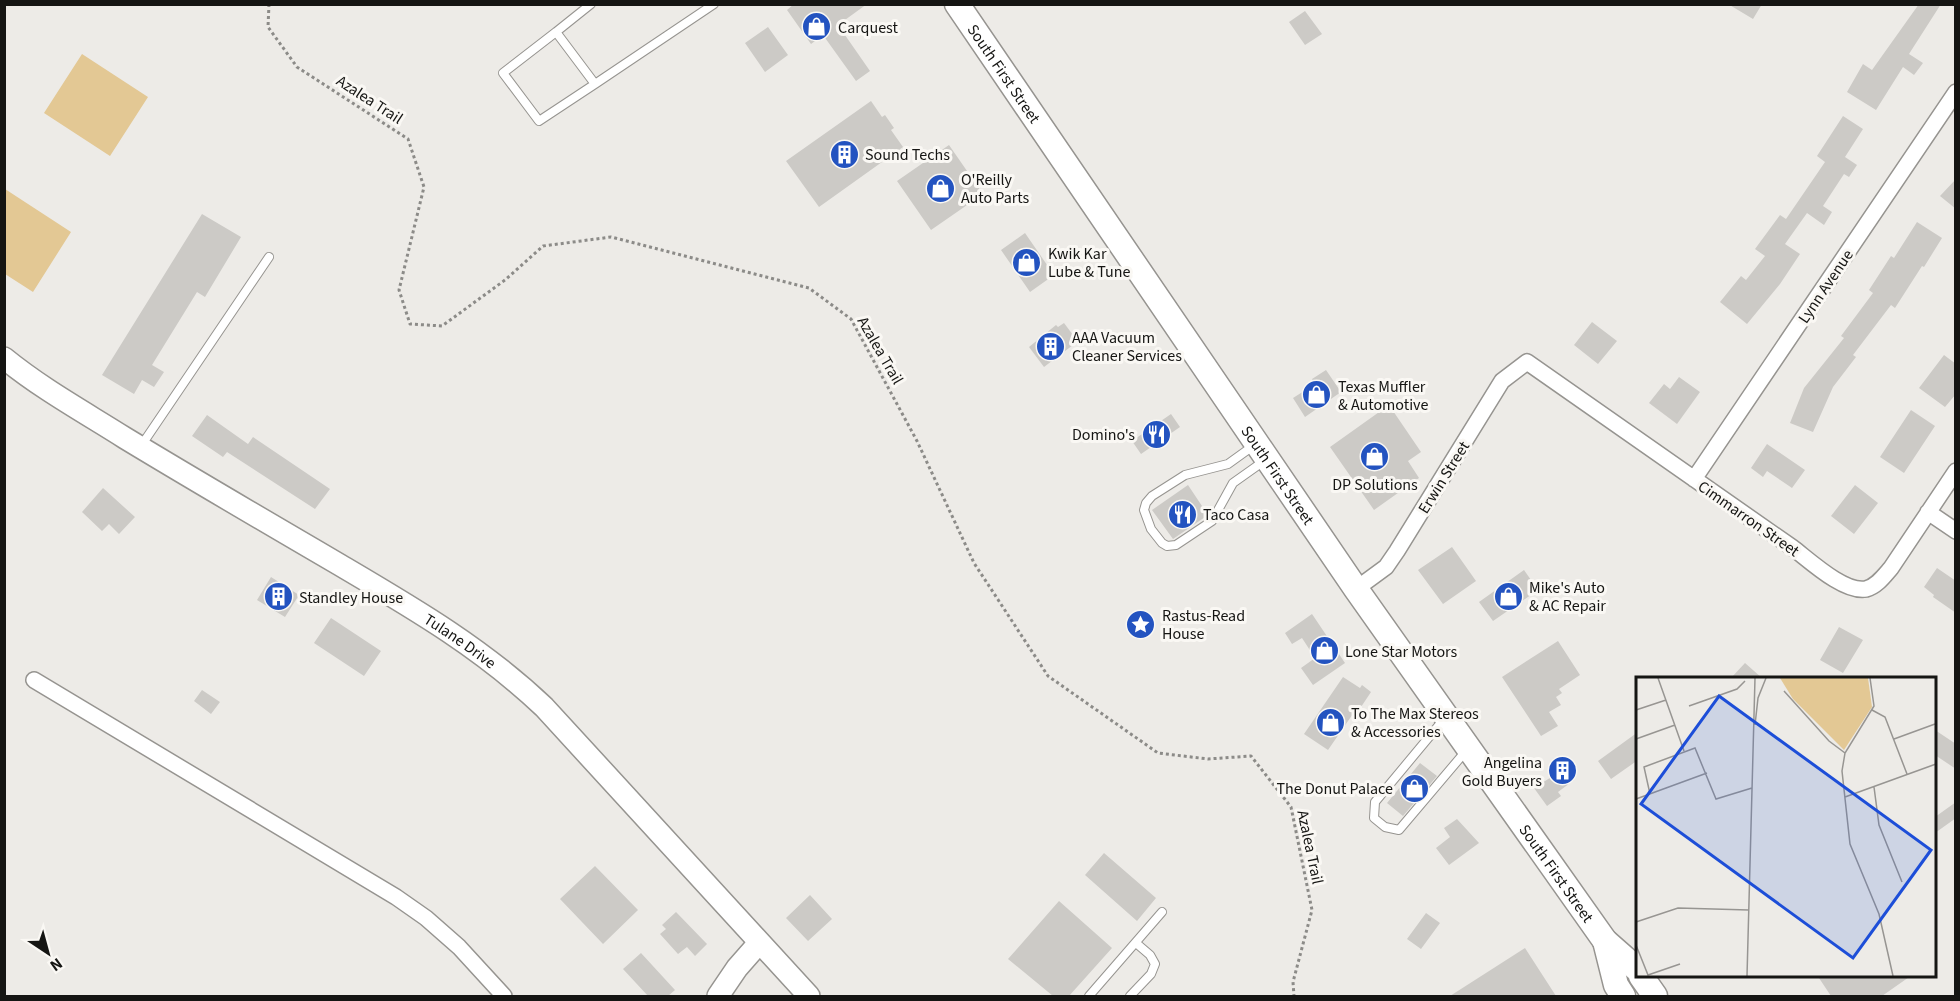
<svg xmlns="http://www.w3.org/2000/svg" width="1960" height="1001" viewBox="0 0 1960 1001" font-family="'Source Sans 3',sans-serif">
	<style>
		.green { fill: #e3c894 }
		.building { fill: #cccac6 }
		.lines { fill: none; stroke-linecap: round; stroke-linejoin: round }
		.lane-casing { stroke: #969490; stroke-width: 10 }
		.street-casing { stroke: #969490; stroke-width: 18 }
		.secondary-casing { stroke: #969490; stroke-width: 24 }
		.primary-casing { stroke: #969490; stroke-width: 27 }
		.path { stroke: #8c8b88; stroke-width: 3; stroke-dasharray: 3 3; stroke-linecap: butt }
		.lane { stroke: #fff; stroke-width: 8 }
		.street { stroke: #fff; stroke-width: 15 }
		.secondary { stroke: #fff; stroke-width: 21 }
		.primary { stroke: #fff; stroke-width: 24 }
		.labels { text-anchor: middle; stroke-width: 6; stroke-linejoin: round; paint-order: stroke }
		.poi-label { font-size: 16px; fill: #151513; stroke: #faf8f4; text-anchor: start }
		.street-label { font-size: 16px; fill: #151513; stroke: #faf8f4 }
		.inset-road { fill: none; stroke: #979592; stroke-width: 1.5 }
		.view { fill: #1d4ed8; fill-opacity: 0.15; stroke: #1d4ed8; stroke-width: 3 }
		.inset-edge { fill: none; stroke: #151513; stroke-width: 3 }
	</style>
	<rect width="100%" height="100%" fill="#edebe7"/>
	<!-- green -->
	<path class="green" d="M82,54L148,97L110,156L44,113Z
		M5,189L71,232L33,292L5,274Z"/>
	<!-- building -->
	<path class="building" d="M794,4H867L838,25L870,71L856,81L823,35L811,44L787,10Z
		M1728,4H1762L1753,19Z
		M1919,4H1941L1909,54L1923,63L1914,75L1903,67L1876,110L1847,92L1863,64L1872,70Z
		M1305,11L1322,34L1305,45L1289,22Z
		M768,27L788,55L765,72L745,43Z
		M871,101L882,117L885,115L894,128L891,130L903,147L819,207L786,161Z
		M1843,116L1863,129L1845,157L1857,165L1849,177L1844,174L1823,206L1832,212L1824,225L1807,213L1785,244L1800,254L1780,284L1747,324L1720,302L1741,276L1746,280L1765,256L1755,249L1780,215L1786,219L1825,162L1817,156Z
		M949,145L983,194L931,230L897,181Z
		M1956,179V209L1940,196Z
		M202,214L241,237L205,297L197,292L152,365L164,372L154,387L142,380L134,394L102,375Z
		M1917,222L1942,238L1924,267L1922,266L1895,308L1891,305L1853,355L1856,357L1833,387L1813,432L1790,423L1804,388L1844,338L1841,336L1873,293L1869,290L1891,256L1894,258Z
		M1025,233L1054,275L1030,292L1001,250Z
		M1592,322L1617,341L1598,364L1574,345Z
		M1064,323L1076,339L1072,343L1073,345L1044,367L1029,347L1056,325L1058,327Z
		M1944,355L1956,364V394L1945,407L1919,388Z
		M1326,370L1341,392L1305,417L1293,398L1315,384L1312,379Z
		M1679,377L1700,392L1677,424L1649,403L1664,384L1670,389Z
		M1389,405L1421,452L1408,461L1419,478L1374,510L1330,447Z
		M1911,410L1935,426L1904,473L1880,457Z
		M1171,414L1180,427L1141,454L1132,441Z
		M207,415L248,444L253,437L330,489L315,509L227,452L223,457L192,436Z
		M1767,444L1805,470L1792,488L1767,471L1763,477L1751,468Z
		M1188,485L1208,515L1173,539L1152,510Z
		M1855,485L1878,503L1854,534L1831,516Z
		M103,488L135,517L119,534L109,524L102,531L82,512Z
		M1452,547L1476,581L1443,604L1418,570Z
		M1937,568L1956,581V613L1933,597L1934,595L1924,587Z
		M1524,570L1538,590L1493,621L1479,602Z
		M271,577L299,595L285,617L257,600Z
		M1312,614L1345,663L1313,685L1301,668L1315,658L1302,638L1292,644L1285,633Z
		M331,618L381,651L364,676L314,643Z
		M1839,627L1863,640L1843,673L1820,660Z
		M1558,641L1580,675L1559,689L1562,693L1556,697L1561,705L1549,712L1558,726L1541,736L1502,677Z
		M1745,663L1762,678H1731Z
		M1343,677L1360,688L1362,685L1371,692L1359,710L1357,708L1328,750L1304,734Z
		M202,690L220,702L211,714L194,701Z
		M1935,730L1956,744V769L1935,755Z
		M1638,732V760L1611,779L1598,761Z
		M1566,757L1577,773L1572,777L1574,780L1558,792L1561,796L1547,806L1534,788L1553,776L1548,769Z
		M1420,763L1437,776L1403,816L1387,803Z
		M1956,802V818L1935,833V817Z
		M1457,819L1479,843L1449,865L1436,848L1450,837L1444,828Z
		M1104,853L1156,898L1137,921L1085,875Z
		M595,866L638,910L603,944L560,899Z
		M810,895L832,919L808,941L786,918Z
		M1059,901L1112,948L1069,996H1053L1008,959Z
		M676,912L707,944L695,956L687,947L678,954L660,934L666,929L662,925Z
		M1426,913L1440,923L1421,949L1407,939Z
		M1525,948L1556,996H1450Z
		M641,953L675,990L668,996H648L623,969Z
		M1817,975H1912L1882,996H1831Z"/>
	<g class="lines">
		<defs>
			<path id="lane" d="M591,4L556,32L595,84L714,4
				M556,32L503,73L539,121L595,84
				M141,446L269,257
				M1253,446L1228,464L1185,475L1152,496L1146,503L1144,510L1151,529L1162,543L1167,546L1176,545L1212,521L1233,483L1264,461
				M1444,719L1375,802L1374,818L1385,827L1399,830L1465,752
				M1089,996L1162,912
				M1130,996L1151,974L1155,964L1150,955L1136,943"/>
			<path id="street" d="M1694,479L1956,92
				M1928,512L1956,531
				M1356,589L1386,567L1397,551L1502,381L1527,362L1793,548C1809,560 1844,593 1866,589C1877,586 1884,576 1891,568L1956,471
				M34,680L396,897L426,918L459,947L504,996"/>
			<g id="secondary">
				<path id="s1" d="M4,358C42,389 84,412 125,438C196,481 268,523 340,565C413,608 482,648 544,707L809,996"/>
				<path d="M718,996L737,968L759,943"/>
			</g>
			<g id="primary">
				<path id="s2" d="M957,4L1356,589L1605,941L1638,970"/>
				<path d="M1605,941L1616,985L1623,996"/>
				<path d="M1641,976L1655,996"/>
			</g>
		</defs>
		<!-- lane casing -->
		<use href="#lane" class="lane-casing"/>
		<!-- street casing -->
		<use href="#street" class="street-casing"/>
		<!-- secondary casing -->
		<use href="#secondary" class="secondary-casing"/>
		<!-- primary casing -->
		<use href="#primary" class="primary-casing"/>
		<!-- path -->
		<path class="path" d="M269,4L268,27L297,67L408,139L424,187L399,290L410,324L442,326L505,280L543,246L611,237L809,288L851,319L917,441L974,563L1048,676L1158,753L1208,759L1251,756L1291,807L1312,910L1293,982L1294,996"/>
		<!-- lane -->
		<use href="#lane" class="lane"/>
		<!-- street -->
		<use href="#street" class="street"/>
		<!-- secondary -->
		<use href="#secondary" class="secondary"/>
		<!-- primary -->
		<use href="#primary" class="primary"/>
	</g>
	<!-- icons -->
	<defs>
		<symbol id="shop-disc" viewBox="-11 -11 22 22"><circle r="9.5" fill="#2353c0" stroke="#faf8f4"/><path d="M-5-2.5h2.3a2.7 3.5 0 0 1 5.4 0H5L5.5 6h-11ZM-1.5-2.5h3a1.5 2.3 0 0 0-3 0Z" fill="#fff"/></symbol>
		<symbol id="building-disc" viewBox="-11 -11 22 22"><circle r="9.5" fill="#2353c0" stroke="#faf8f4"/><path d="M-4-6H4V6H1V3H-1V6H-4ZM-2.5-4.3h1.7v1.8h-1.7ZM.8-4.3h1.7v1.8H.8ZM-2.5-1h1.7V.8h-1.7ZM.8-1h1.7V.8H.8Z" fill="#fff"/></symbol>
		<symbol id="restaurant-disc" viewBox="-11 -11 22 22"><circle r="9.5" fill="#2353c0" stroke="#faf8f4"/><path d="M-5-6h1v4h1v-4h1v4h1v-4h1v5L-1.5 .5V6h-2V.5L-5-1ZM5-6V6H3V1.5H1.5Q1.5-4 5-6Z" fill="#fff"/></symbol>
		<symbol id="sight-disc" viewBox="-11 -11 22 22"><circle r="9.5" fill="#2353c0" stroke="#faf8f4"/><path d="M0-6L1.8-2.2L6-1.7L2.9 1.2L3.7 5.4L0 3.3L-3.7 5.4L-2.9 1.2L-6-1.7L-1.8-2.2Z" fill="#fff"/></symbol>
	</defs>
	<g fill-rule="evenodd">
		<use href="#shop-disc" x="800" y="10" width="33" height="33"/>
		<use href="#building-disc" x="828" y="138" width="33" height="33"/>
		<use href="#shop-disc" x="924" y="172" width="33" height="33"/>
		<use href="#shop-disc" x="1010" y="246" width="33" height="33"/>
		<use href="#building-disc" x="1034" y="330" width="33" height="33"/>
		<use href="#shop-disc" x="1300" y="378" width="33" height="33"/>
		<use href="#restaurant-disc" x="1140" y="418" width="33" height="33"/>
		<use href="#shop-disc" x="1358" y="440" width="33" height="33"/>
		<use href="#restaurant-disc" x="1166" y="498" width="33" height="33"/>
		<use href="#shop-disc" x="1492" y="580" width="33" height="33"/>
		<use href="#building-disc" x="262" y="580" width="33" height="33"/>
		<use href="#sight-disc" x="1124" y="608" width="33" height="33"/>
		<use href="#shop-disc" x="1308" y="634" width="33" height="33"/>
		<use href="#shop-disc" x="1314" y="706" width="33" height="33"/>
		<use href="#building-disc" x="1546" y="754" width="33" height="33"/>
		<use href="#shop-disc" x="1398" y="772" width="33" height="33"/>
	</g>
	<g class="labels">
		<!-- poi labels -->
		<g class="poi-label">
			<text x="838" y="33">Carquest</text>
			<text x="865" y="160">Sound Techs</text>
			<text x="961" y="185">O'Reilly<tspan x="961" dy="18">Auto Parts</tspan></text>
			<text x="1048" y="259">Kwik Kar<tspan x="1048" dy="18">Lube &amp; Tune</tspan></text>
			<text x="1072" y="343">AAA Vacuum<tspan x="1072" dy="18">Cleaner Services</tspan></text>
			<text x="1338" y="392">Texas Muffler<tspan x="1338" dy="18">&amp; Automotive</tspan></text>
			<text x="1135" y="440" text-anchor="end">Domino's</text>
			<text x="1375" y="490" text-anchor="middle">DP Solutions</text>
			<text x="1203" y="520">Taco Casa</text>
			<text x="1529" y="593">Mike's Auto<tspan x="1529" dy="18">&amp; AC Repair</tspan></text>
			<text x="299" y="603">Standley House</text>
			<text x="1162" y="621">Rastus-Read<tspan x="1162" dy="18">House</tspan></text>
			<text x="1345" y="657">Lone Star Motors</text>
			<text x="1351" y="719">To The Max Stereos<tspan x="1351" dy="18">&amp; Accessories</tspan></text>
			<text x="1542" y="768" text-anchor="end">Angelina<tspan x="1542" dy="18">Gold Buyers</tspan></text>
			<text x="1393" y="794" text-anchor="end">The Donut Palace</text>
		</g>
		<!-- street labels -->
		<g class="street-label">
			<text dy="6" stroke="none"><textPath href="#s2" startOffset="84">South First Street</textPath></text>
			<text transform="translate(370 99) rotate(33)" y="6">Azalea Trail</text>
			<text transform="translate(1825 286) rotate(-56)" y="6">Lynn Avenue</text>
			<text transform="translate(881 350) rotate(60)" y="6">Azalea Trail</text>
			<text dy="6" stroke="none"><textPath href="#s2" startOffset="570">South First Street</textPath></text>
			<text transform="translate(1443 477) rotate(-58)" y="6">Erwin Street</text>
			<text transform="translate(1749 518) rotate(35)" y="6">Cimmarron Street</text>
			<text dy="6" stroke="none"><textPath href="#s1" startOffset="537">Tulane Drive</textPath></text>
			<text transform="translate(1311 847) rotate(78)" y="6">Azalea Trail</text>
			<text dy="6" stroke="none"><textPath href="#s2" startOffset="1056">South First Street</textPath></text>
		</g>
	</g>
	<!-- overview -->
	<g transform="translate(1636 677)">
		<rect width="300" height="300" fill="#edebe7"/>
		<path d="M144,1H232L236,30L208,73L157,22Z" fill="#e3c894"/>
		<path class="inset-road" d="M22,1L48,74M234,1L238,29L209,76L206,94L214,167L243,237L257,299M148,14L193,64L209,76M53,29L101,12L109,4M0,33L30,23M236,33L249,40L271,97M119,48L122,21L130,1M0,62L39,48M258,62L299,47M238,110L243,148L266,205M14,117L8,90L59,71L80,122L116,111M209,120L300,87M0,122L71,96M0,245L42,231L113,233M0,268L12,298L44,287M111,299L119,1"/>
		<path class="view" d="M83,19L295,173L217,281L5,127Z"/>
		<rect width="300" height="300" class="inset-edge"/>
	</g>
	<!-- border -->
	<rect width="1960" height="1001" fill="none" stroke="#151513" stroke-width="12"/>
	<!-- north arrow -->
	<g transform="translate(48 953) rotate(144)" stroke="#faf8f4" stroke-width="4.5" paint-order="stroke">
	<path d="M0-4.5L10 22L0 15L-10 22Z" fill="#151513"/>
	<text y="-9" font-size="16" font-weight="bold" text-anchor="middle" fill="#151513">N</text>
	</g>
</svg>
